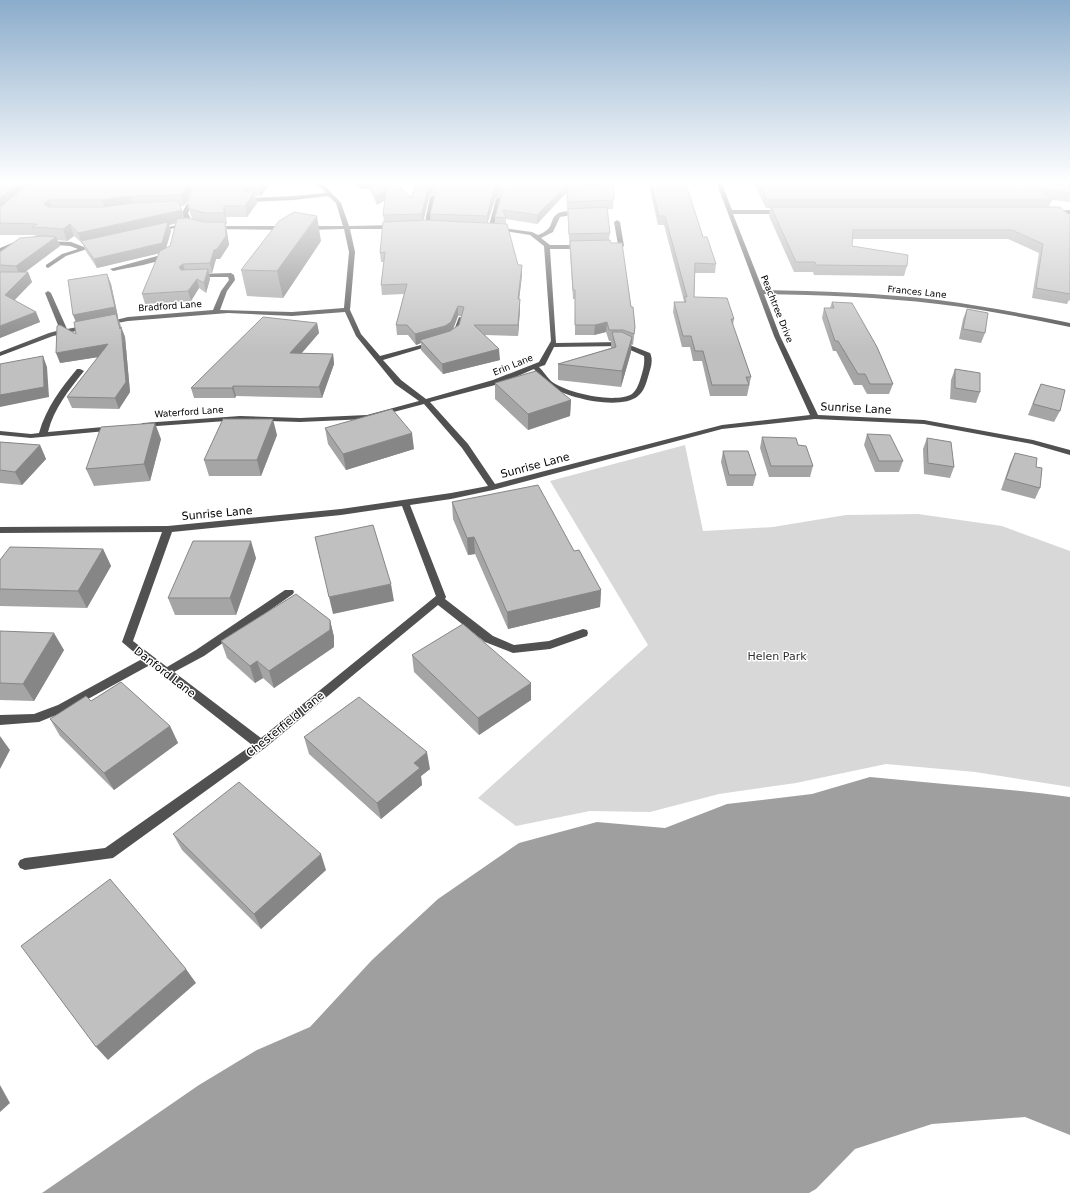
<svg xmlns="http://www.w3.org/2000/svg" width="1070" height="1193" viewBox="0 0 1070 1193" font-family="'DejaVu Sans',sans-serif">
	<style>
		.green { fill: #d8d8d8 }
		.water { fill: #9f9f9f }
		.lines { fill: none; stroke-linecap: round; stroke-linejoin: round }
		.minor { fill: #515151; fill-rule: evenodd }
		.wall { fill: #a5a5a5; fill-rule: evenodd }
		.shaded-wall { fill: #868686 }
		.building { fill: #c0c0c0; stroke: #868686 }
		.labels { text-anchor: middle; stroke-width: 3; stroke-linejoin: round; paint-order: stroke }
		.far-street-label { font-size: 9px; fill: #000; stroke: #fff }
		.street-label { font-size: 11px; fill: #000; stroke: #fff }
		.park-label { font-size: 11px; fill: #2f2f2f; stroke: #fff }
	</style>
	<rect width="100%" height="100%" fill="#fff"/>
	<!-- green -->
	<path class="green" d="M685,445L703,531L773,527L846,515L918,514L1002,526L1070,551V787L975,772L886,764L796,783L719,794L650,812L590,811L516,826L478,798L648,645L550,481Z"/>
	<!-- water -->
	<path class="water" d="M870,777C937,784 1004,788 1070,797V1135L1025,1117L932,1124L855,1149L816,1189L809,1193H42L199,1085L257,1050L310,1027L372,960L438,899L519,843L597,822L665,828L727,804L812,794Z"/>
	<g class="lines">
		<!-- minor -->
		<path class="minor" d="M197,184H203L188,213L192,222L198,224V226L190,225L155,232V230L187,223L182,213Z
			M317,184H323L341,203L349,226L395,225L398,227L395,229H350L355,252L350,310L361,334L380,356L432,342H436V344L383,360L401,380L426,399L493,380L539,362L551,341L544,246L530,235L492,229L495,227L532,232L538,235C556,228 548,221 557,214C562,210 574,212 580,211L583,213L560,217L553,232L541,238L550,245H583L586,247L583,249H550L556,343L622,342L650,353C654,361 650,369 648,377C646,384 644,391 638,396C620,411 566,398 548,385C542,381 538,374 534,369L499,384L430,402L468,444L495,484L722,425L810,415L774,336L717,184H722L732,210H782L785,212L782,214H733L763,290C821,291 880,293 938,300C983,306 1026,314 1070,323V327C1026,318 982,309 938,304C880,297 822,295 764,294L780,336L818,415L924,420L1033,440L1070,450V455L1032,444L924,424L815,419L722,429L493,490L451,499L410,505L446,597L445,599L493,636L514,645L549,641L583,629L587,630L588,633L587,636L550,649L513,653L485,642L438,605L265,748L113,858L25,870L20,868L18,864L20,860L25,858L105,848L252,745L150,665L66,711L39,722L0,725V715L34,714L58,705L142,659L122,642L162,532L0,533V527L168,526L341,509L451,493L488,486L462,448L424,404L367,419L300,422L240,420L143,427L139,425L143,423L240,416L300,418L367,415L419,401L395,384L356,336L345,312L292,316L228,313L128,321L106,325L103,323L128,317L213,310L221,291L229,280L228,277H194V275L196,274L231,273L234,275L235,280L227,291L220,310L292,312L344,308L349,252L344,229L305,230L302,228L305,226H343L336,203L328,196L294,200L249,202L246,200L249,198L294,196L326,193ZM621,346L644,356C645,364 643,370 641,377C639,383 637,390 632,394C615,404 566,393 551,381C547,377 543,371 539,367L545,365L554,347ZM402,506L436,596L261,738L174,672L204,656L293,594L294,592L293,590H285L196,650L167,667L133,641L172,532L341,515Z
			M433,195L436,197L429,226L424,227L430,197Z
			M499,197L502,199L493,228L488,229L496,199Z
			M1070,210V214L1052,215L1049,213L1052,211Z
			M617,220L620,222L624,246L621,248H609V246L618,245L614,222Z
			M213,226H287L290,228L287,230L211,229L210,228Z
			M45,241L71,242L84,247L96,243L99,245L66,256L48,268L46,267V265L62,254L78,249L70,246L43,244V242Z
			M19,242L22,244L21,245L15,246L0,252V248L12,243Z
			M168,253L171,255C161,263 127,268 113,271L110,269Z
			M48,291L51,293L67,329L88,325L91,327L90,328L53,336L0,356V352L49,333L60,330L45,293Z
			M459,317L464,318L459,334L455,337H451L450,336L453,333Z
			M77,369H80L84,371C69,390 54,408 48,432L114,426H117V430L31,438L0,435V431L31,434L39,433C46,408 61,388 77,369Z"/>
	</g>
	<!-- wall -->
	<path class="wall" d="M0,184H270L261,196H255L257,203L247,217H226L227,224H226L227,232L229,245L220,259H216L212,273H209L210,279L206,293L199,288L191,301L145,304L142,294L159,253L97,268L85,250L83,244L74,236L67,241L58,240L60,246L24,272H28L32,282L14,300L36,312L40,322L0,338V252L36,237L35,235H0ZM191,185H195L192,190ZM188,199L187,202L190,213L192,219L184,218L180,206H184ZM176,223L170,246L166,248L171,231L169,225Z
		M355,184H397L411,198L416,184H614L613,209H607L610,233L609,240L631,307L635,327L634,337L633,345L631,344V352L621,387L558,380V364L611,348V341H609L606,332L594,335H575V299H573L566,193L537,224L506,219V224L518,265H522V275L519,299H520V309L518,336L485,335L500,360L443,374L421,350V343L416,345L408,335H397L396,325L404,294L382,295L381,285L384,262H381L380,253L384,222L383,215L385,200L377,205L369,188L360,189ZM432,194L435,196L430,214L431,221H423L429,197ZM498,196L501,198L495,217V224L487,223L495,199ZM458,316H462L459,325L453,329Z
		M649,184H686L703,237L716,264L715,273H695L694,297L734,319L733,325L751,377L747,396H710L702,361H693L690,347H682L673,312L674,302H684V301L664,225H658L649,185Z
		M754,184H1070V202L1052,200L1049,207L1070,216V301L1069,300L1067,304L1032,298L1039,253L1008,239H852V246L907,266L904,276L814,275L813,272H794L769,216L770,208H766Z
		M321,241L283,298L247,296L241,270Z
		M107,274L111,284L118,317V318L125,337L130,392L119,409L72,408L67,397L98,357L60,363Z
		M832,302L893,384L889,394H867L862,385H854L836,351H833L822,318L824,308H830Z
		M967,309L985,333L981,343L959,339L963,319Z
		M317,323L319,333L301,354H333L334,364L322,398L236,396L235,398H194L191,388Z
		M955,369L980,392L976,403L950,399L951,380Z
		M495,383L571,400L570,416L528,430L495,399Z
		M1041,384L1060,411L1054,422L1028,415L1036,395Z
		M325,428L414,449L346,470L328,444Z
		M867,434L903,461L899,472H875L864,445Z
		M277,435L261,476H209L204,460Z
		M762,437L798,445L813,466L810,477H769L760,448Z
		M927,438L954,467L950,478L924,474L923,449Z
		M161,439L150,481L94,486L86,469Z
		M0,442L40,445L46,459L22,485L0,483Z
		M723,451L756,475L753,486H727L721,462Z
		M1015,453L1036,467L1040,488L1035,499L1001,490L1010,464Z
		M452,502L574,551L601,590L600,607L508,629L475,554L468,555L453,519Z
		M103,549L111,566L87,608L0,606V560Z
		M256,558L236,615H175L168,598Z
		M330,620L334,637V647L274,688L263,678L255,683L227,658L221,641Z
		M0,631L64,650L34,701L0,700Z
		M412,655L531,700L479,735L414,672Z
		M91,701L170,726L178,743L114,790L60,736L50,719Z
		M304,737L430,769L421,776L422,785L381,819L309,754Z
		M173,834L326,870L261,929L182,850Z"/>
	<!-- shaded-wall -->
	<path class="shaded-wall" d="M18,184H35L0,213V198Z
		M188,184H190L192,192L184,206L181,195Z
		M260,184H270L261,196L259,185Z
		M359,184H369V188L360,189Z
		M587,184H605L587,193Z
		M432,185V194L429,197L423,223L422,214L428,188Z
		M567,185L566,193L537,224V215Z
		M247,186L249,196L242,189Z
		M498,187V196L495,199L487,225V216L494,190Z
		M386,190L387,198L377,205L376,196Z
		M254,192L257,203L247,217L245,206Z
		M131,196L135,208L106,212L102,200Z
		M49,200L53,212L44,204Z
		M224,206L226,217L227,224L224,213Z
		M182,210L185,221L169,225L171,231L165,252L97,268L94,259L81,241L83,244H82L78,233Z
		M317,216L321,241L283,298L277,271Z
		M225,222L227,232L229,245L220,259H216L212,273L210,263L214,250Z
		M70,224L74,236L67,241L63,229Z
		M56,237L60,246L20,276L16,266Z
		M183,264L186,274L182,277L179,267Z
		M522,265V275L518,309V299Z
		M208,269L210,279L206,293L204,283Z
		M28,272L32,282L10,305L5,295Z
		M107,274L111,284L118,317V318L121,331V327L125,337L130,392L119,409L115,398L122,335L77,325L73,315Z
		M197,279L199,288L191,301L188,291Z
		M520,299V309L518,336V325Z
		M458,306V316L452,332L420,340L421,343L416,345L415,334Z
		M36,312L40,322L0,338V326Z
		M607,322L606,332L594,335L595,325Z
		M317,323L319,333L292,364L290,353Z
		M632,337L631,352L621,387L622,371Z
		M108,344L112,355L60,363L56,353Z
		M499,349L500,360L443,374L442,364Z
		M333,354L334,364L322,398L319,387Z
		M43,356L47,367L49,397L0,407V395Z
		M233,386L236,396L235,398L232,388Z
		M571,400L570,416L528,430V414Z
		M273,419L277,435L261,476L257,460Z
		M155,423L161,439L150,481L144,464Z
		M412,433L414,449L346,470L343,454Z
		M40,445L46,459L22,485L15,472Z
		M474,537L475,554L468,555L467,538Z
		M251,541L256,558L236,615L230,598Z
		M103,549L111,566L87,608L78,591Z
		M391,584L394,601L333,614L329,597Z
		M601,590L600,607L508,629L507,612Z
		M330,620L334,637V647L274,688L269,671Z
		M54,633L64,650L34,701L23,684Z
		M257,661L263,678L255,683L250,666Z
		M531,683V700L479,735L478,718Z
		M170,726L178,743L114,790L104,773Z
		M0,736L10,750L0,769Z
		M427,752L430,769L421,776L422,785L381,819L377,803L414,763Z
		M321,854L326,870L261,929L254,914Z
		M186,969L196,983L108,1060L96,1047Z
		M0,1085L10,1103L0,1112Z"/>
	<!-- building -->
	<path class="building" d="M0,184H18L0,198Z
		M29,184H188L181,195L131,196L102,200H49L44,204L49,207H102L132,203L178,201L182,210L78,233L70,224L63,229L32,227L37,224L0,223V207Z
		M195,184H260L259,185L247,186L242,189L246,192H254L245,206H224V213H205L190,209L187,202Z
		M370,184H397L411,198L416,184H588H587L588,186L594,187L600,184H614V200L568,202L567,185L537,215L503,210L506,218L495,217L503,191L498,187L494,190L487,216L430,214L437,189L432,185L428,188L422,214L383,215L386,190L376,196Z
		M651,184H686L703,237H707L716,264L695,263L694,297L727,298L734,319H731L751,377H746L749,385H712L703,351H695L691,336H683L674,302H686L684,297H687L665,216H659Z
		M760,184H1070V193L1040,189L1052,200H767Z
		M607,207L610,233L569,234L568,209Z
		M771,207H1060L1070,216V294L1036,288L1043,244L1012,230H853L852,246L908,255L907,266L816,265L815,262H796Z
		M294,212L317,216L277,271L241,270L279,221Z
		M187,218L205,222H225L226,236L217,249L214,250L210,263L183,264L179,267L181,270L208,269L204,283L197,279L188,291L142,294L160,251L170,246L177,219Z
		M425,220L507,224L518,265H522L518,299H520L518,325H474L499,349L442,364L420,340L450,331L459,325L464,307L458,306L451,322L445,326L415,334L407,325H396L407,284L381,285L385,252L380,253L383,222Z
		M168,222L162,243L94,259L81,241Z
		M44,236L56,237L16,266L0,265V252L20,238Z
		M610,240L611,243H622L631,307H633L635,327L634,334L623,330H609L607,322L595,325H575V290H573L570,241Z
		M0,272H28L5,295L36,312L0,326Z
		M107,274L115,307L73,315L68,280Z
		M832,302L852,303L877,347L893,384H870L865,374H858L838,341H835L824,308H834Z
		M967,309L988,313L985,333L963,329Z
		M116,314L120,329L121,327L126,382L115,398L67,397L108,344L56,353L57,326L60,325L76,334L74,322Z
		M263,317L317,323L290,353L333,354L319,387L233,386L232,388H191Z
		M612,332H622L632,337L622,371L558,364L616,347Z
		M43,356L44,387L0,395V364Z
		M955,369L980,373V392L955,388Z
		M536,371L571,400L528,414L495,383Z
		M1041,384L1065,390L1060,411L1033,404Z
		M392,409L412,433L343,454L325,428Z
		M223,419H273L257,460H204Z
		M155,423L144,464L86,469L101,427Z
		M867,434L890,435L903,461H879Z
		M762,437L796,438L798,445L806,446L813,466H771Z
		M927,438L951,442L954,467L928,463Z
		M0,442L40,445L15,472L0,470Z
		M723,451H748L756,475H729Z
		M1015,453L1037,458L1036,467L1042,468L1040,488L1006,479Z
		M538,485L574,551L579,550L601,590L507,612L474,537L467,538L452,502Z
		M373,525L391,584L329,597L315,537Z
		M193,541H251L230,598H168Z
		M10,547L103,549L78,591L0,589V560Z
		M296,594L330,620V630L269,671L257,661L250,666L221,641Z
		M463,624L531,683L478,718L412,655Z
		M0,631L54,633L23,684L0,683Z
		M121,682L170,726L104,773L50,719L86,696L91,701Z
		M359,697L427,752L414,763L420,768L377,803L304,737Z
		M239,782L321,854L254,914L173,834Z
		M110,879L186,969L96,1047L21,946Z"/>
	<!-- sky -->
	<linearGradient id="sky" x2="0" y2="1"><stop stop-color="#8baccb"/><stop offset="0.52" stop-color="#fff"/><stop offset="1" stop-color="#fff" stop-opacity="0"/></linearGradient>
	<rect width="1070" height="351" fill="url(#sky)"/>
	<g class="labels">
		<!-- far-street labels -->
		<g class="far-street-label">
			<text transform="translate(917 292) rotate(6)" y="3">Frances Lane</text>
			<text transform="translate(170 306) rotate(-4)" y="3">Bradford Lane</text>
			<text transform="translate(777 309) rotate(68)" y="3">Peachtree Drive</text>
			<text transform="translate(513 365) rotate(-22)" y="3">Erin Lane</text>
			<text transform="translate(189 412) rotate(-4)" y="3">Waterford Lane</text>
		</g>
		<!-- street labels -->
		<g class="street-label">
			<text transform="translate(856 408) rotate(3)" y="4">Sunrise Lane</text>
			<text transform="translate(535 465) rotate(-15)" y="4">Sunrise Lane</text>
			<text transform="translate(217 513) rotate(-5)" y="4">Sunrise Lane</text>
			<text transform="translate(165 672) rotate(38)" y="4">Danford Lane</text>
			<text transform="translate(285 724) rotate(-39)" y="4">Chesterfield Lane</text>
		</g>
		<!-- park labels -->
		<g class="park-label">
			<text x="777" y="660">Helen Park</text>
		</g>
	</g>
</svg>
